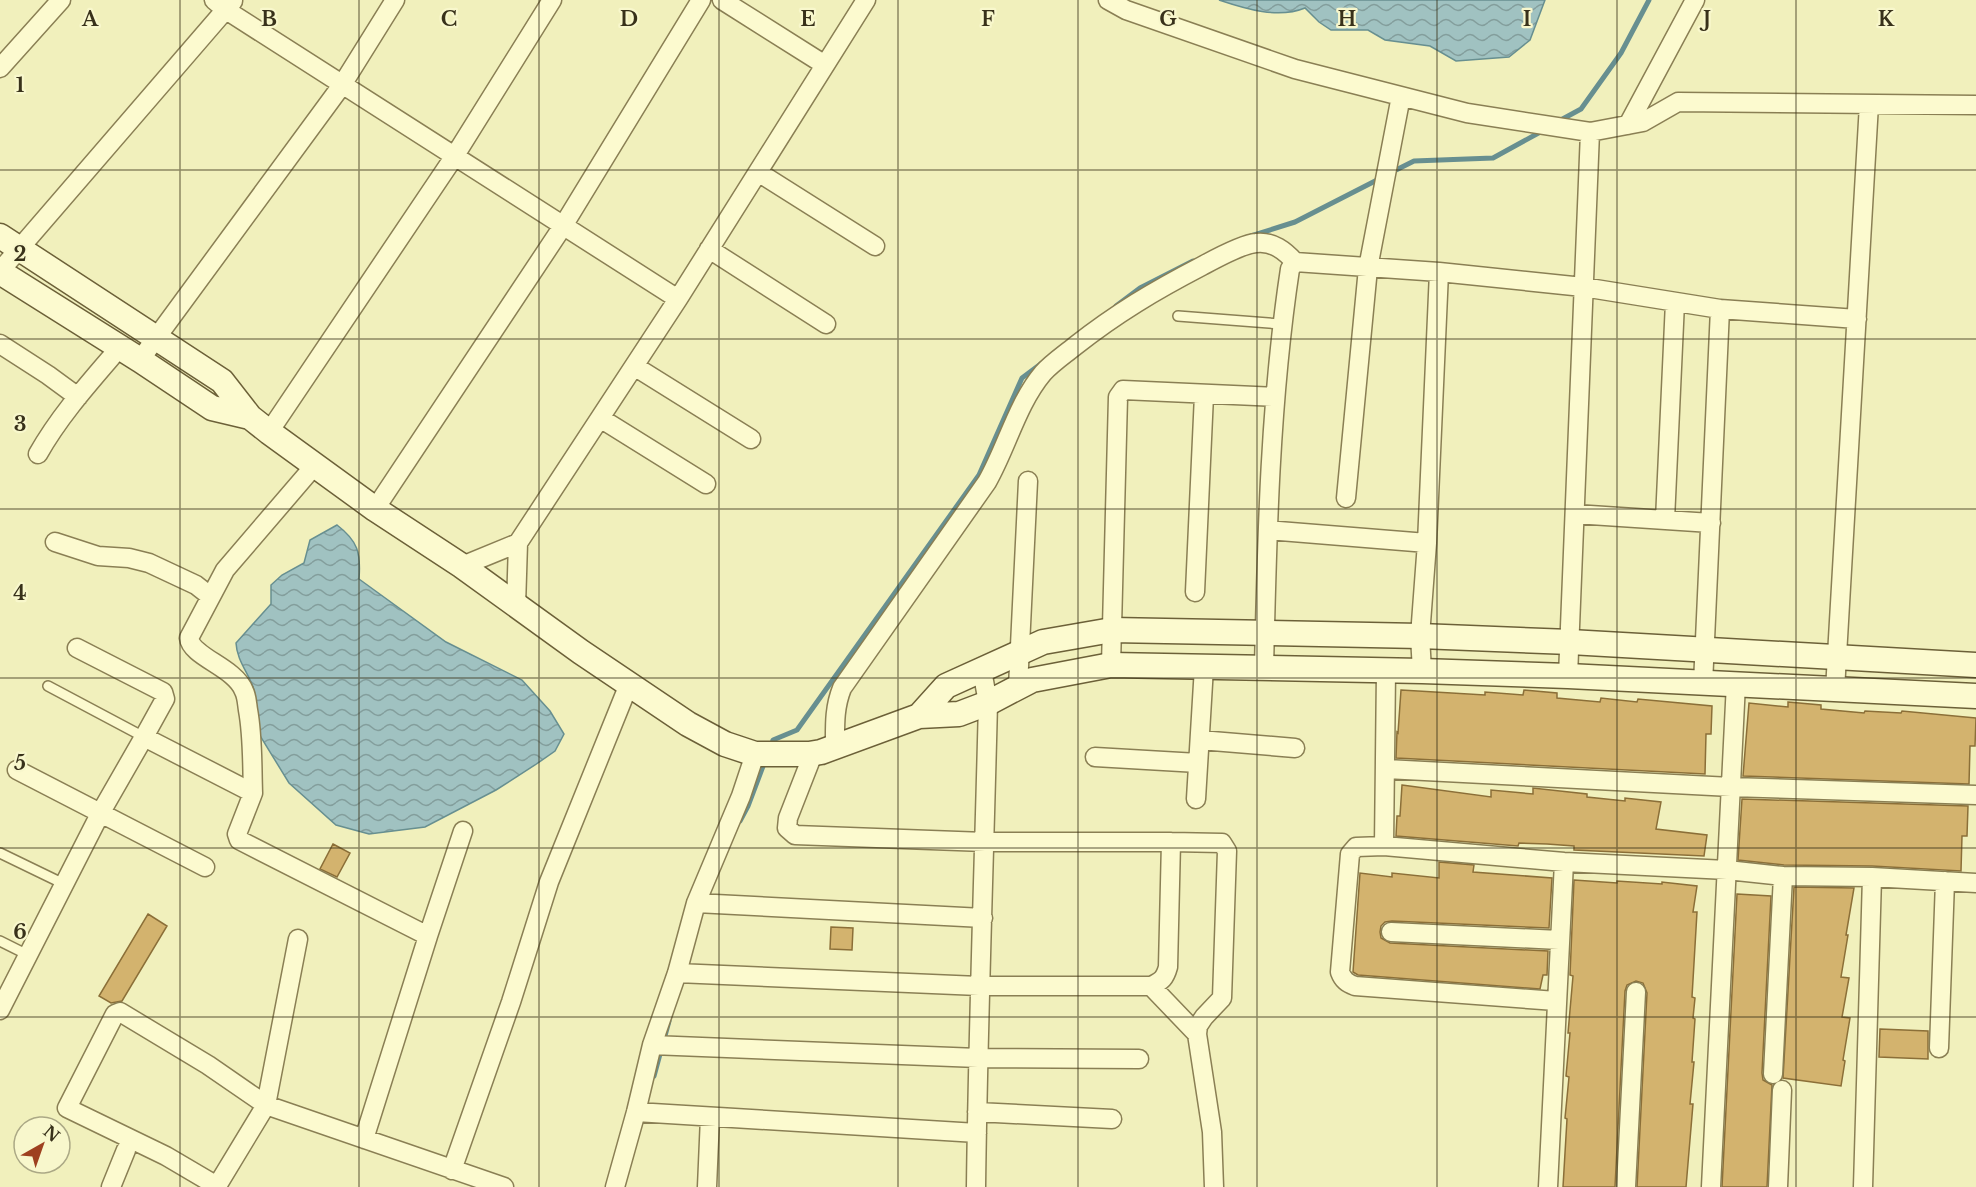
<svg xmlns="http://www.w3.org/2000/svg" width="1976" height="1187" viewBox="0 0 1976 1187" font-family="'Libre Baskerville',serif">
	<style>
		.water { fill: url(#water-waves); stroke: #678f90; stroke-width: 1.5 }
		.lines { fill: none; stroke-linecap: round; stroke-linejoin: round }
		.stream { stroke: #678f90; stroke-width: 5 }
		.building { fill: #d3b36e; stroke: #8b6f38; stroke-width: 1.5 }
		.lane-casing { stroke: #8a7f54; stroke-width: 12 }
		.street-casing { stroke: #8a7f54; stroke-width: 21 }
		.secondary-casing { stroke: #6c6038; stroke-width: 27 }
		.lane { stroke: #fcfacf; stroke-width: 9 }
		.street { stroke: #fcfacf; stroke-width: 18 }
		.secondary { stroke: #fcfacf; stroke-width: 24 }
		.grid { fill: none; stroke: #38311a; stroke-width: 1.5; stroke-opacity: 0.55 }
		.grid-label { font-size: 20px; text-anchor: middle; font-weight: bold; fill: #38311a; stroke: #f8f7cc; stroke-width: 4.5; stroke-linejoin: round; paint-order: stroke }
	</style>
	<defs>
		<pattern id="water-waves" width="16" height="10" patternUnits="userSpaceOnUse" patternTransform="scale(1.5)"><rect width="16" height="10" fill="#a0c2c1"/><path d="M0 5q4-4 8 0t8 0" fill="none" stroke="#839e9c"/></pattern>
	</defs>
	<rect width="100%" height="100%" fill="#f1f0bc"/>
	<!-- water -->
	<path class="water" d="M1219,0H1545L1530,40L1509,57L1456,61L1430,46L1385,40L1368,30H1331L1319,22L1305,8C1278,19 1246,9 1219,0Z
		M337,525C358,541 361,553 359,579L446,642L522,680L550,711L564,734L555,751L535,765L496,790L425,827L369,834L336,825L289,783L251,721C253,716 256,709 256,703C256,680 237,665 236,643L271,604V585L282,575L304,563L310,540Z"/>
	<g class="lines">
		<!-- stream -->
		<path class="stream" d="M1557,122L1581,109L1621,53L1649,0
			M1390,173L1414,161L1493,158L1544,130
			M1251,236L1295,222L1381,178
			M1116,306L1140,288L1193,261
			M771,747L773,740L797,730L979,475L1022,378L1042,363
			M740,821L748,806L765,761
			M654,1076L669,1021"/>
	</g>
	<!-- building -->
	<path class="building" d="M1401,690L1485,695V692L1523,695L1524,690L1557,693V698L1600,702L1601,698L1637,702L1638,699L1712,706L1711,734H1706L1705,774L1396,758L1397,732L1398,733Z
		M1788,702L1821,705V709L1864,713L1865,711L1901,713L1902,711L1976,718L1975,746H1970L1969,784L1743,776L1749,703L1788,707Z
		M1402,785L1491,797V790L1533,794V788L1587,794V797L1625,801V798L1661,802L1656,829L1707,835L1704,856L1574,850V846L1547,844L1519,843L1518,846L1396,836L1397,816H1400Z
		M1742,799L1968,806L1967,836H1962L1961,871L1872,866L1784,865L1738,860Z
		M333,844L350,853L337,877L320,869Z
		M1439,862L1474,865L1473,872L1552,878L1549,928L1392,921L1385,922L1381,926L1380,932L1381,938L1390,943L1548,951L1547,975H1543L1540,989L1358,975L1353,972L1360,873L1392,877V873L1439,878Z
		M1574,880L1617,883V881L1662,884V882L1697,886L1693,912H1697L1692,997L1695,998L1693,1018L1695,1019L1692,1062H1694L1690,1104H1693L1686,1187H1637L1647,993L1643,983L1636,981L1627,985L1625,991L1615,1187H1563L1567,1119L1565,1118L1569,1077L1566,1076L1570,1033H1568L1573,976L1570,975Z
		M1794,887L1854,888L1846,935H1848L1841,977L1849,978L1842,1017L1850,1018L1843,1060L1845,1061L1841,1086L1783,1078Z
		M1737,894L1771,896L1762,1073L1763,1080L1772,1085L1767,1187H1722Z
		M148,914L167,926L122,1001L111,1003L99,996Z
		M831,927L853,928L852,950L830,949Z
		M1880,1029L1928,1031V1059L1879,1057Z"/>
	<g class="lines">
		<defs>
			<path id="lane" d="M1178,316L1281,324
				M48,686L144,737
				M0,853L64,884
				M0,941L28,955"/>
			<path id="street" d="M214,0L226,10L678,299
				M722,0L825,65
				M1108,0L1126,10L1295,69L1467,113L1590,132L1643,122L1678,102L1976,105
				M0,68L61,0
				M1628,125L1695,0
				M758,172L875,246
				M709,249L826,324
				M0,271L233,1
				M0,344L48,375L78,397
				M140,360L342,85L395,0
				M634,366L751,439
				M600,418L706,484
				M269,432L454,157L552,0
				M38,454C60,415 90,382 120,347
				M1346,498L1368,268L1401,96
				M375,509L563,226L701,0
				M1575,514L1711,523
				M1665,520L1675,302
				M1268,530L1427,543
				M55,542L98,556L129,558L149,563L196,585L210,596
				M462,566L518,543
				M1195,592L1204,395
				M516,606L518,543L678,299L866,0
				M77,648L163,692L165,699L144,737
				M1111,665L1118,397L1123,390L1275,397
				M1264,668C1267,535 1270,401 1290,269L1295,262L1439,272L1583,287L1720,309L1857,319
				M1386,671L1384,846L1564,862L1727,870L1783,876L1872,877L1976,883
				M1422,671L1420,636L1427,543L1439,272
				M1568,676L1590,132
				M1703,684L1720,309
				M1018,687L1028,481
				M1835,690L1869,104
				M1200,740L1295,748
				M835,747C835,726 834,708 842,688L987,482C1007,447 1017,404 1043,373C1052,363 1064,355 1075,346C1117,313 1154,291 1202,266C1215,259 1242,244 1256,243C1273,241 1285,251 1295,262
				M1095,757L1198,763
				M1386,769L1731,787L1976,795
				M17,770L205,867
				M253,793C252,765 253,737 248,710C247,704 247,697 244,691C235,667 191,657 189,638L225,570L315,465
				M1196,799L1204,667
				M1171,842L1222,843L1227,851L1222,998L1204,1017L1198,1026L1197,1034L1212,1132L1214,1187
				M1384,846L1356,847L1350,854L1340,972C1343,980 1347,983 1355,986L1556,1001
				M696,903L983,918
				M1391,932L1559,940
				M428,936L463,831
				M298,939L266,1105L217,1186L166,1156L67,1108L115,1014L120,1012L208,1065L266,1105L504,1187
				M677,973L979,986H1151C1162,981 1165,978 1168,967L1171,842H985L795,835L787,828L788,818L813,754
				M1151,986L1197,1034
				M0,1010L101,812L144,737L253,793L237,834L239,840L428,936L364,1139
				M652,1045L978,1058L1139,1059
				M1939,1048L1945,881
				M1773,1074L1783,876
				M636,1112L977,1133
				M977,1112L1112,1119
				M452,1170L511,1002L549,882L629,684
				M111,1187L126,1150
				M615,1187L636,1112L652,1045L677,973L696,903L741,796L755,754
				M707,1187L710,1117
				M976,1187C978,1026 984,864 988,703L982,670
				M1548,1187L1564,862
				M1626,1187L1636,992
				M1711,1187L1736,683
				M1778,1187L1782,1090
				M1863,1187L1872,877"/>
			<path id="secondary" d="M0,236L222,381L250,417L269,432L375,509L462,566L581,652L688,724L725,744L755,754H809L821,752L919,716L959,714L988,703L1032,680L1111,665L1422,671L1568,676L1976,696
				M0,272L140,360L212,408L250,417
				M919,716L946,686L1043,642L1112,630L1420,636L1570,642L1976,665"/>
		</defs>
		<!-- lane casing -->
		<use href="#lane" class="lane-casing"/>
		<!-- street casing -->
		<use href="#street" class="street-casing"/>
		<!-- secondary casing -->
		<use href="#secondary" class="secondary-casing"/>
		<!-- lane -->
		<use href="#lane" class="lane"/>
		<!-- street -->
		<use href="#street" class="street"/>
		<!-- secondary -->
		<use href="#secondary" class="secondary"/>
	</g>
	<!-- grid -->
	<path class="grid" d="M180,0V1187M359,0V1187M539,0V1187M719,0V1187M898,0V1187M1078,0V1187M1257,0V1187M1437,0V1187M1617,0V1187M1796,0V1187M0,170H1976M0,339H1976M0,509H1976M0,678H1976M0,848H1976M0,1017H1976"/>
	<g class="grid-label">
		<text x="90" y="26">A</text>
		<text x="269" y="26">B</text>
		<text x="449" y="26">C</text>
		<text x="629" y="26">D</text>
		<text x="808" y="26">E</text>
		<text x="988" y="26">F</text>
		<text x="1168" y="26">G</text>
		<text x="1347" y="26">H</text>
		<text x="1527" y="26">I</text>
		<text x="1707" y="26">J</text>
		<text x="1886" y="26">K</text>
		<text x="20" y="92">1</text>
		<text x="20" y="261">2</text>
		<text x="20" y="431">3</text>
		<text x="20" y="600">4</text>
		<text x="20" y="770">5</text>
		<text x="20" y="939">6</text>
	</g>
	<!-- north arrow -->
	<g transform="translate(42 1145) rotate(40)"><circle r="28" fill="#f8f7cc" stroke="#aba885" stroke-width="1.5"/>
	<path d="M0-4.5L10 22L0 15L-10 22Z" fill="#9e401f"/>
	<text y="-9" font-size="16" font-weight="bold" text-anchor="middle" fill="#38311a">N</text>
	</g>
</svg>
